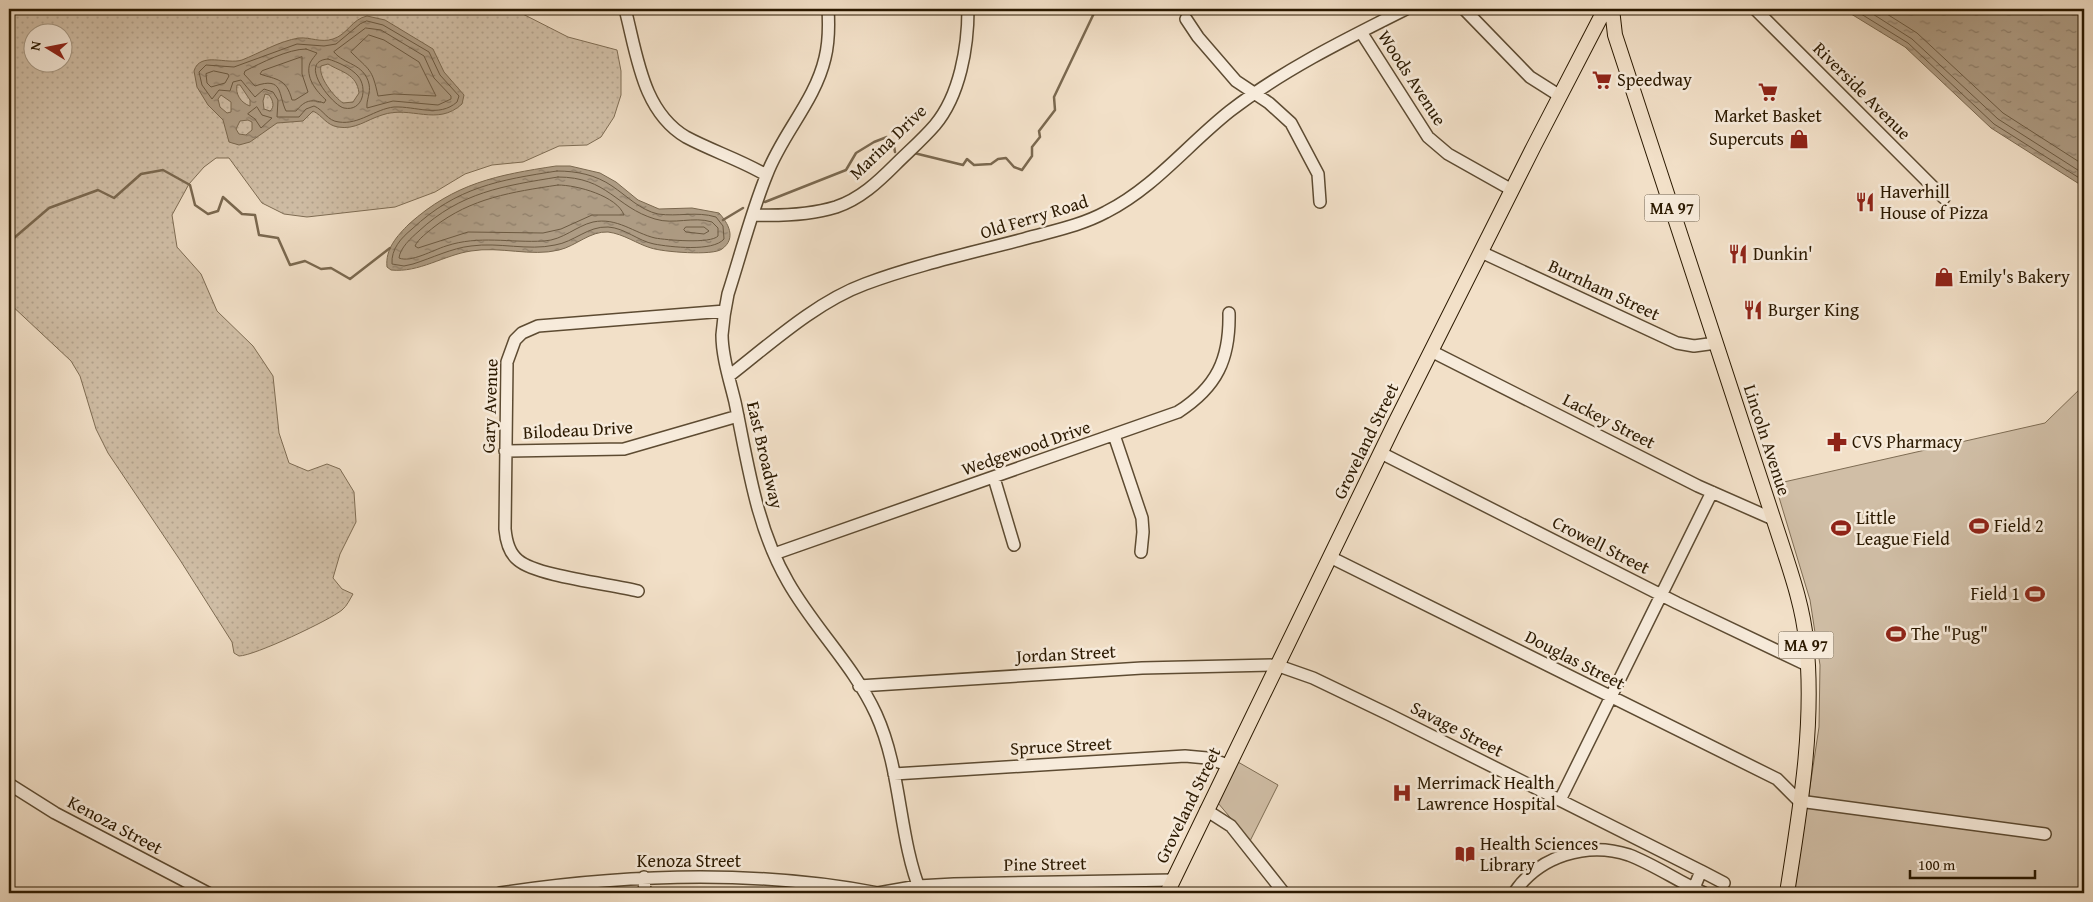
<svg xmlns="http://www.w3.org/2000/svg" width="2093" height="902" viewBox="0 0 2093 902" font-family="'Gentium Book Plus',serif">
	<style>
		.grass { fill: url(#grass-dots); stroke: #7e6c53; fill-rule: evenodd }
		.park { fill: #d0bea6; stroke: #7e6c53 }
		.water { fill: url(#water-ripples); stroke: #7a684f; fill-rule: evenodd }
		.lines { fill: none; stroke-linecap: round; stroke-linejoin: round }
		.shore { stroke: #6c5a42; stroke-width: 1 }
		.stream { stroke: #7a684f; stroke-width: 2.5 }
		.minor-casing { stroke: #5d4b32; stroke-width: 14 }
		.major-casing { stroke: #2b1900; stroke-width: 16 }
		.minor { stroke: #f7ebdb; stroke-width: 11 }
		.major { stroke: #f2e0c8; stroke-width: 14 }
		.labels { text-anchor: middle; stroke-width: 5; stroke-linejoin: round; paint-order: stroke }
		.shield { fill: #f7ebdb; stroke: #685842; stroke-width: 1 }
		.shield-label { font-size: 16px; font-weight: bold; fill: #2b1900 }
		.street-label { font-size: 18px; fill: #2b1900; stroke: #f7ebdb }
		.poi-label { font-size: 18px; fill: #2b1900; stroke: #f7ebdb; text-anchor: start }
	</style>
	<defs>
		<pattern id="grass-dots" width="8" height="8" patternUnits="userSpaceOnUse" patternTransform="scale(1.25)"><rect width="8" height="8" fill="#d0bea6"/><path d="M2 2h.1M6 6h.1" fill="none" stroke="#b3a38d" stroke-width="1.8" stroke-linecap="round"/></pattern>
		<pattern id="water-ripples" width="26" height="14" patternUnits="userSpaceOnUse" patternTransform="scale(1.25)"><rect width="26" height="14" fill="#ae9c84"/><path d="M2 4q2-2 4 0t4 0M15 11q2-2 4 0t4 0" fill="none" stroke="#8e7e6a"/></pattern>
	</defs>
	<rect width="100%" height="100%" fill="#f2e0c8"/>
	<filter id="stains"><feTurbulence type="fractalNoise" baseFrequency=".004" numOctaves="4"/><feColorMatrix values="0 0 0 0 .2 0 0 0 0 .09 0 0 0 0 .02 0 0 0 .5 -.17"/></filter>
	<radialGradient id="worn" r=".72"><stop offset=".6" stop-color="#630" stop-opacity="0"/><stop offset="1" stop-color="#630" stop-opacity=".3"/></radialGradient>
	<!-- grass -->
	<path class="grass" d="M9,9H513L568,37L617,50L621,71V95L614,117L601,137L587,145L559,146L523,162L492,165L465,174L435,192L395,207L307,217L284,214L262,203L229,158H216L204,167L189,184L172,215L177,247L201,274L217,311L253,346L273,376L279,433L289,463L308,471L327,464L340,469L354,492L356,522L340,554L333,578L342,589L353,594C350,599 347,606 342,610C330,620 254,656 239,656L234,653L232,642L180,560L108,453L96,429L80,376L71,361L9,303ZM32,32H62V62H32Z"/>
	<!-- park -->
	<path class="park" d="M2084,385V893H1794L1819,727L1820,665L1810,600L1775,484L2045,423Z
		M1238,762L1278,785L1250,841L1218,803Z"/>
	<!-- water -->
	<path class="water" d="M1843,9H2084V187L1991,128L1905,47Z
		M367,16L385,20L433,49L444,72L464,95L462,104C437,127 411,105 382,115C366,120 355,130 338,127C326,125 323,116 313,111L303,121L277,123L250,142L239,145L229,142L223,120L208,105L197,87L194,71C200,51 227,65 242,60C260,53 279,41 299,38C310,37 321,43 333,39C347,35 352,19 367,16ZM328,64C341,72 357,74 359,93L353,102L343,103C334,97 318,77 321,66ZM237,85H240L250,100V106C241,103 235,94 237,85ZM265,94L269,95C273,100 275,107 270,111L264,109L263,101ZM221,95L231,102V112L227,113L220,107L218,99ZM248,120L252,122V130L246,135L239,134L236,129L240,121Z
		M556,166H570L600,173L616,182L638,200L659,209L692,208L719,213C728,223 737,238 722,249C713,256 663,252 651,248C637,244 624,234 608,232C590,231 576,246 559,250C531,257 500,246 471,251C444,255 419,273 391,270L387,267C385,249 397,236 409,224C455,183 497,175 556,166Z"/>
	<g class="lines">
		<!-- shore -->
		<path class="shore" d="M1853,9L1908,43L1994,124L2084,181
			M1865,9L1912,39L1998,119L2084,174
			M1879,9L1917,33L2003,113L2084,165
			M367,21L383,25L429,52L440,75L459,96L457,102C439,118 416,106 394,107C375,109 359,125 339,122C327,121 324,110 314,106L306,109L299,117H277L278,100L273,92L264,89L255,97L241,80L233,82L230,91L219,90L212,99L202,85L199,72L206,65L234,67L297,44L324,46L336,44L360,24Z
			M366,28L381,30L424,56L434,78L451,96V99L438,105L393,101L367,108C366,100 371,93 369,84C364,63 344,65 334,52Z
			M369,35L384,40L419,62L436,96L394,94L378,96C372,68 370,71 351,52Z
			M306,49L317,53C315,56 312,59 310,63C305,77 316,91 326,100L324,103C311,99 305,100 296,111H286C278,95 284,76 255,86L244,74L245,71C261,63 288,49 306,49Z
			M302,57V74L308,92L295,100H292C286,78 277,80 260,74L262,71Z
			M328,59C338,62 351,68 358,76C368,88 363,112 344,108C333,106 296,61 328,59Z
			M214,71L228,74L229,76L225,83L211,87L207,83L206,74Z
			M257,107L262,115L272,118L261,128L255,119L248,114Z
			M557,171C577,171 596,175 612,186C627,196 640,210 658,214C678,217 696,211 716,217L723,226L724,239C713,252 670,247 654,244C638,241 625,228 608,227C588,226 574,242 555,245C528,251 499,242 471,246C452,248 432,258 413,264L404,266L392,264C391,249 401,238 412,229C457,187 499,180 557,171Z
			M558,177C608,177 615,207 655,219C674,225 693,216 712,222L718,228V236C711,244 666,240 655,238C634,233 617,217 593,222C576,226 563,240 544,241C510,243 479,235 446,246C433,250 411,263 399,258C400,248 411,238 419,231C461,192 503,186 558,177Z
			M558,185C577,185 617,196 624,215H592L561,229L543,233L468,232L418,248L415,246C418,239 428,232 434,227C471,198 512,192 558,185Z
			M686,227H704L709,231L704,234L686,232L684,230Z"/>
		<!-- stream -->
		<path class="stream" d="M914,153L963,165L967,159L974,165L991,164L998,159L1006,158L1014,167L1022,170L1032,156V147L1040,137L1039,131L1055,110L1054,97L1096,9
			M765,202L846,170L856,153L874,142L887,137L893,140L895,152
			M723,220L743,208
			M9,236L14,238L49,208L98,190L114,198L141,174L163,170L190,185L195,205L208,214L218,211L223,197L242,214L255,215L259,235L278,238L290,265L305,261L321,269L331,268L350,279L390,248"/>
		<defs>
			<path id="minor" d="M625,9C637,54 642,111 686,137C712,151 741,160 766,175
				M828,9C829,25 829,42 825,58C815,101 782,134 767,174C751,213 741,254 728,294C725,308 723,322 722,335C722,357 730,381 735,402C748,464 756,527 788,582C814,628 854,666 876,714C902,771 898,836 921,893
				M1464,9L1530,77L1560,96
				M1755,9L1944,198
				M1186,19L1198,37L1236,81L1269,103L1291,123L1318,174L1320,202
				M1361,32L1428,137L1448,154L1512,190
				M753,215C781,216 810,215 836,207C860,199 878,182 895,165C908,152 923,139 935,125C960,95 968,47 968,9
				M1481,252L1677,343L1694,346L1716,343
				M1431,351L1698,486L1773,519
				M729,376C770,344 816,302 865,284C916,265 971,253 1024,239C1052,231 1080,226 1106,212C1155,187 1187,145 1230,111C1283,70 1346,39 1406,9
				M1114,435L1142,518L1143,532L1141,552
				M505,451L624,449L738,416
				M1381,453L1677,603L1807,665
				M994,478L1014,545
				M774,554L1178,412C1217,387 1230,359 1229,313
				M1330,557L1777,779L1799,801L2045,834
				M638,591C610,584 536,576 518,560C509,553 506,540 505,529L507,362L515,340L522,333L538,326L725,311
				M859,686L1142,668L1276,665L1313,678L1390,715L1701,871L1694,888
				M894,774L1185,756L1207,758L1228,765
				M9,784L55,813L208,893
				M1560,800L1712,492
				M1206,810L1231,826L1284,893
				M1701,871L1724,883
				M644,877L645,893
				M500,893C626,874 753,869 878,893
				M878,893L918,886L954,884L1173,880
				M1514,893C1539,856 1587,841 1629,855C1655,865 1679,882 1704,893"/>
			<path id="major" d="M1612,9L1615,35L1782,545C1792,576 1803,608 1806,640C1815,724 1800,810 1787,893
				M1167,893L1394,425L1534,146L1605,9"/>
		</defs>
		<!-- minor casing -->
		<use href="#minor" class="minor-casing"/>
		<!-- major casing -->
		<use href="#major" class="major-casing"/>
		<!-- minor -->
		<use href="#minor" class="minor"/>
		<!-- major -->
		<use href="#major" class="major"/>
	</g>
	<!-- icons -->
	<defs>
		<symbol id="supermarket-bare" viewBox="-9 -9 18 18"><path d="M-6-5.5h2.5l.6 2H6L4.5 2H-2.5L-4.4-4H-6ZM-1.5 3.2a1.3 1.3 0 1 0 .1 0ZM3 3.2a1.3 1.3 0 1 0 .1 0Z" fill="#8f2418" stroke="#f7ebdb" stroke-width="2.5" paint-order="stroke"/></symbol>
		<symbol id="shop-bare" viewBox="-9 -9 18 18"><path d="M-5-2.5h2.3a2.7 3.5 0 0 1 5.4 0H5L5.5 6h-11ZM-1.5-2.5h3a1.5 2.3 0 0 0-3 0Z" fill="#8f2418" stroke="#f7ebdb" stroke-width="2.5" paint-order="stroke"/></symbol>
		<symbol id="restaurant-bare" viewBox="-9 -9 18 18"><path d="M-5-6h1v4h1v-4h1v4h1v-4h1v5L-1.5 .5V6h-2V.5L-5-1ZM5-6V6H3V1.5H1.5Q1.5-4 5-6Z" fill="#8f2418" stroke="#f7ebdb" stroke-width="2.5" paint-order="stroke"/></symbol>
		<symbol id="pharmacy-bare" viewBox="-9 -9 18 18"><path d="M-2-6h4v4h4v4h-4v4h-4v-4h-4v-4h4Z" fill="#8f2418" stroke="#f7ebdb" stroke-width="2.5" paint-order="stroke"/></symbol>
		<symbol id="stadium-bare" viewBox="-9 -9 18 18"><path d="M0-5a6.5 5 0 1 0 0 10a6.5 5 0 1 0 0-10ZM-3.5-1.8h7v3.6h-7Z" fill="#8f2418" stroke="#f7ebdb" stroke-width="2.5" paint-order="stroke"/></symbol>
		<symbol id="hospital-bare" viewBox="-9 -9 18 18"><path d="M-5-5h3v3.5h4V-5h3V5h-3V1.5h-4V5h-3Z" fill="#8f2418" stroke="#f7ebdb" stroke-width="2.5" paint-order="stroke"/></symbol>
		<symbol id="library-bare" viewBox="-9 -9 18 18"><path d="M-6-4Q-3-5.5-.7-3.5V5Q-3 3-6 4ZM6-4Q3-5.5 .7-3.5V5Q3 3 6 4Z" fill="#8f2418" stroke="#f7ebdb" stroke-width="2.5" paint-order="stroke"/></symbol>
	</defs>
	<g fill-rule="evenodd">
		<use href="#supermarket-bare" x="1588" y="66" width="28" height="28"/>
		<use href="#supermarket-bare" x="1754" y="78" width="28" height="28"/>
		<use href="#shop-bare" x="1785" y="125" width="28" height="28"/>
		<use href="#restaurant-bare" x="1851" y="188" width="28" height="28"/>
		<use href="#restaurant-bare" x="1724" y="240" width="28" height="28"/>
		<use href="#shop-bare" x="1930" y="263" width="28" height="28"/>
		<use href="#restaurant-bare" x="1739" y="296" width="28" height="28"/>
		<use href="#pharmacy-bare" x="1823" y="428" width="28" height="28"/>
		<use href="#stadium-bare" x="1965" y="512" width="28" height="28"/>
		<use href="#stadium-bare" x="1827" y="514" width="28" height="28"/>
		<use href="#stadium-bare" x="2021" y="580" width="28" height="28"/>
		<use href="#stadium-bare" x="1882" y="620" width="28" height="28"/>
		<use href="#hospital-bare" x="1388" y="779" width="28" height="28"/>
		<use href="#library-bare" x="1451" y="840" width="28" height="28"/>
	</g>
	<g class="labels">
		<!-- shield labels -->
		<g class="shield">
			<rect x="1644.5" y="194.5" width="55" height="27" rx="4"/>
			<rect x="1778.5" y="631.5" width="55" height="27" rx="4"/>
		</g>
		<g class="shield-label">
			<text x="1672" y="214">MA 97</text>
			<text x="1806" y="651">MA 97</text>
		</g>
		<!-- street labels -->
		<g class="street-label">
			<text transform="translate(1412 78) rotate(57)" y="6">Woods Avenue</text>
			<text transform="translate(1862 91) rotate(45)" y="6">Riverside Avenue</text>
			<text transform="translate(888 142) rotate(-44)" y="6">Marina Drive</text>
			<text transform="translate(1034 217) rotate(-17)" y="6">Old Ferry Road</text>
			<text transform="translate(1604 290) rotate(25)" y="6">Burnham Street</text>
			<text transform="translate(490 406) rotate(-88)" y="6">Gary Avenue</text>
			<text transform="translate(1609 421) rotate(27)" y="6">Lackey Street</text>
			<text transform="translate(578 430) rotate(-3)" y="6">Bilodeau Drive</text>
			<text transform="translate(1767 440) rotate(72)" y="6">Lincoln Avenue</text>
			<text transform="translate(1366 441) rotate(-64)" y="6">Groveland Street</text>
			<text transform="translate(1026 448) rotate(-19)" y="6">Wedgewood Drive</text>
			<text transform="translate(765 455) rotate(77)" y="6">East Broadway</text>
			<text transform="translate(1601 545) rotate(27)" y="6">Crowell Street</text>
			<text transform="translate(1066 654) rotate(-3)" y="6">Jordan Street</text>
			<text transform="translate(1575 660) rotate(27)" y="6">Douglas Street</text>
			<text transform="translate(1457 729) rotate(27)" y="6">Savage Street</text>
			<text transform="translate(1061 746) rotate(-3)" y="6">Spruce Street</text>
			<text transform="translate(1188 805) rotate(-64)" y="6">Groveland Street</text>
			<text transform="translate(115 825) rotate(28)" y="6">Kenoza Street</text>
			<text x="689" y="867">Kenoza Street</text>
			<text transform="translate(1045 864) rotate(-1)" y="6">Pine Street</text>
		</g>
		<!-- poi labels -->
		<g class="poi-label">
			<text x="1617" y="86">Speedway</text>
			<text x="1768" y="122" text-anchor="middle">Market Basket</text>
			<text x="1784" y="145" text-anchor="end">Supercuts</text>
			<text x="1880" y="198">Haverhill<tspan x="1880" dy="21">House of Pizza</tspan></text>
			<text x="1753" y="260">Dunkin'</text>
			<text x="1959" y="283">Emily's Bakery</text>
			<text x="1768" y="316">Burger King</text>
			<text x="1852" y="448">CVS Pharmacy</text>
			<text x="1856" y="524">Little<tspan x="1856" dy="21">League Field</tspan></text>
			<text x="1994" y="532">Field 2</text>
			<text x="2020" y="600" text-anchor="end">Field 1</text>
			<text x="1911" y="640">The "Pug"</text>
			<text x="1417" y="789">Merrimack Health<tspan x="1417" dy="21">Lawrence Hospital</tspan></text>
			<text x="1480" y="850">Health Sciences<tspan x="1480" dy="21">Library</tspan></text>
		</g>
	</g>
	<!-- margin -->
	<rect width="2093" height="902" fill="none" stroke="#f2e0c8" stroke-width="30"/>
	<rect x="10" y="10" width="2073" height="882" fill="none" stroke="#2b1900" stroke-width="2.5"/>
	<rect x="15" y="15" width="2063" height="872" fill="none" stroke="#2b1900"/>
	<!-- north arrow -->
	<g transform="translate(48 48) rotate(280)"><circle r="24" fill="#f7ebdb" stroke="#a59783"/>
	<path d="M0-4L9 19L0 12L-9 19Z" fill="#8f2418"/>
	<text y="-8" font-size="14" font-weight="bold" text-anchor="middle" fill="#2b1900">N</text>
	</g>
	<!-- scale -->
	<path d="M1910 870v8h125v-8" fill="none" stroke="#2b1900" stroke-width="2.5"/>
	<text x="1918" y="870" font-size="15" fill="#2b1900" stroke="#f7ebdb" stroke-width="4" paint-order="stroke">100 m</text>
	<rect width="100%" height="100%" filter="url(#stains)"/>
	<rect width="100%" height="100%" fill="url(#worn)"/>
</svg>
